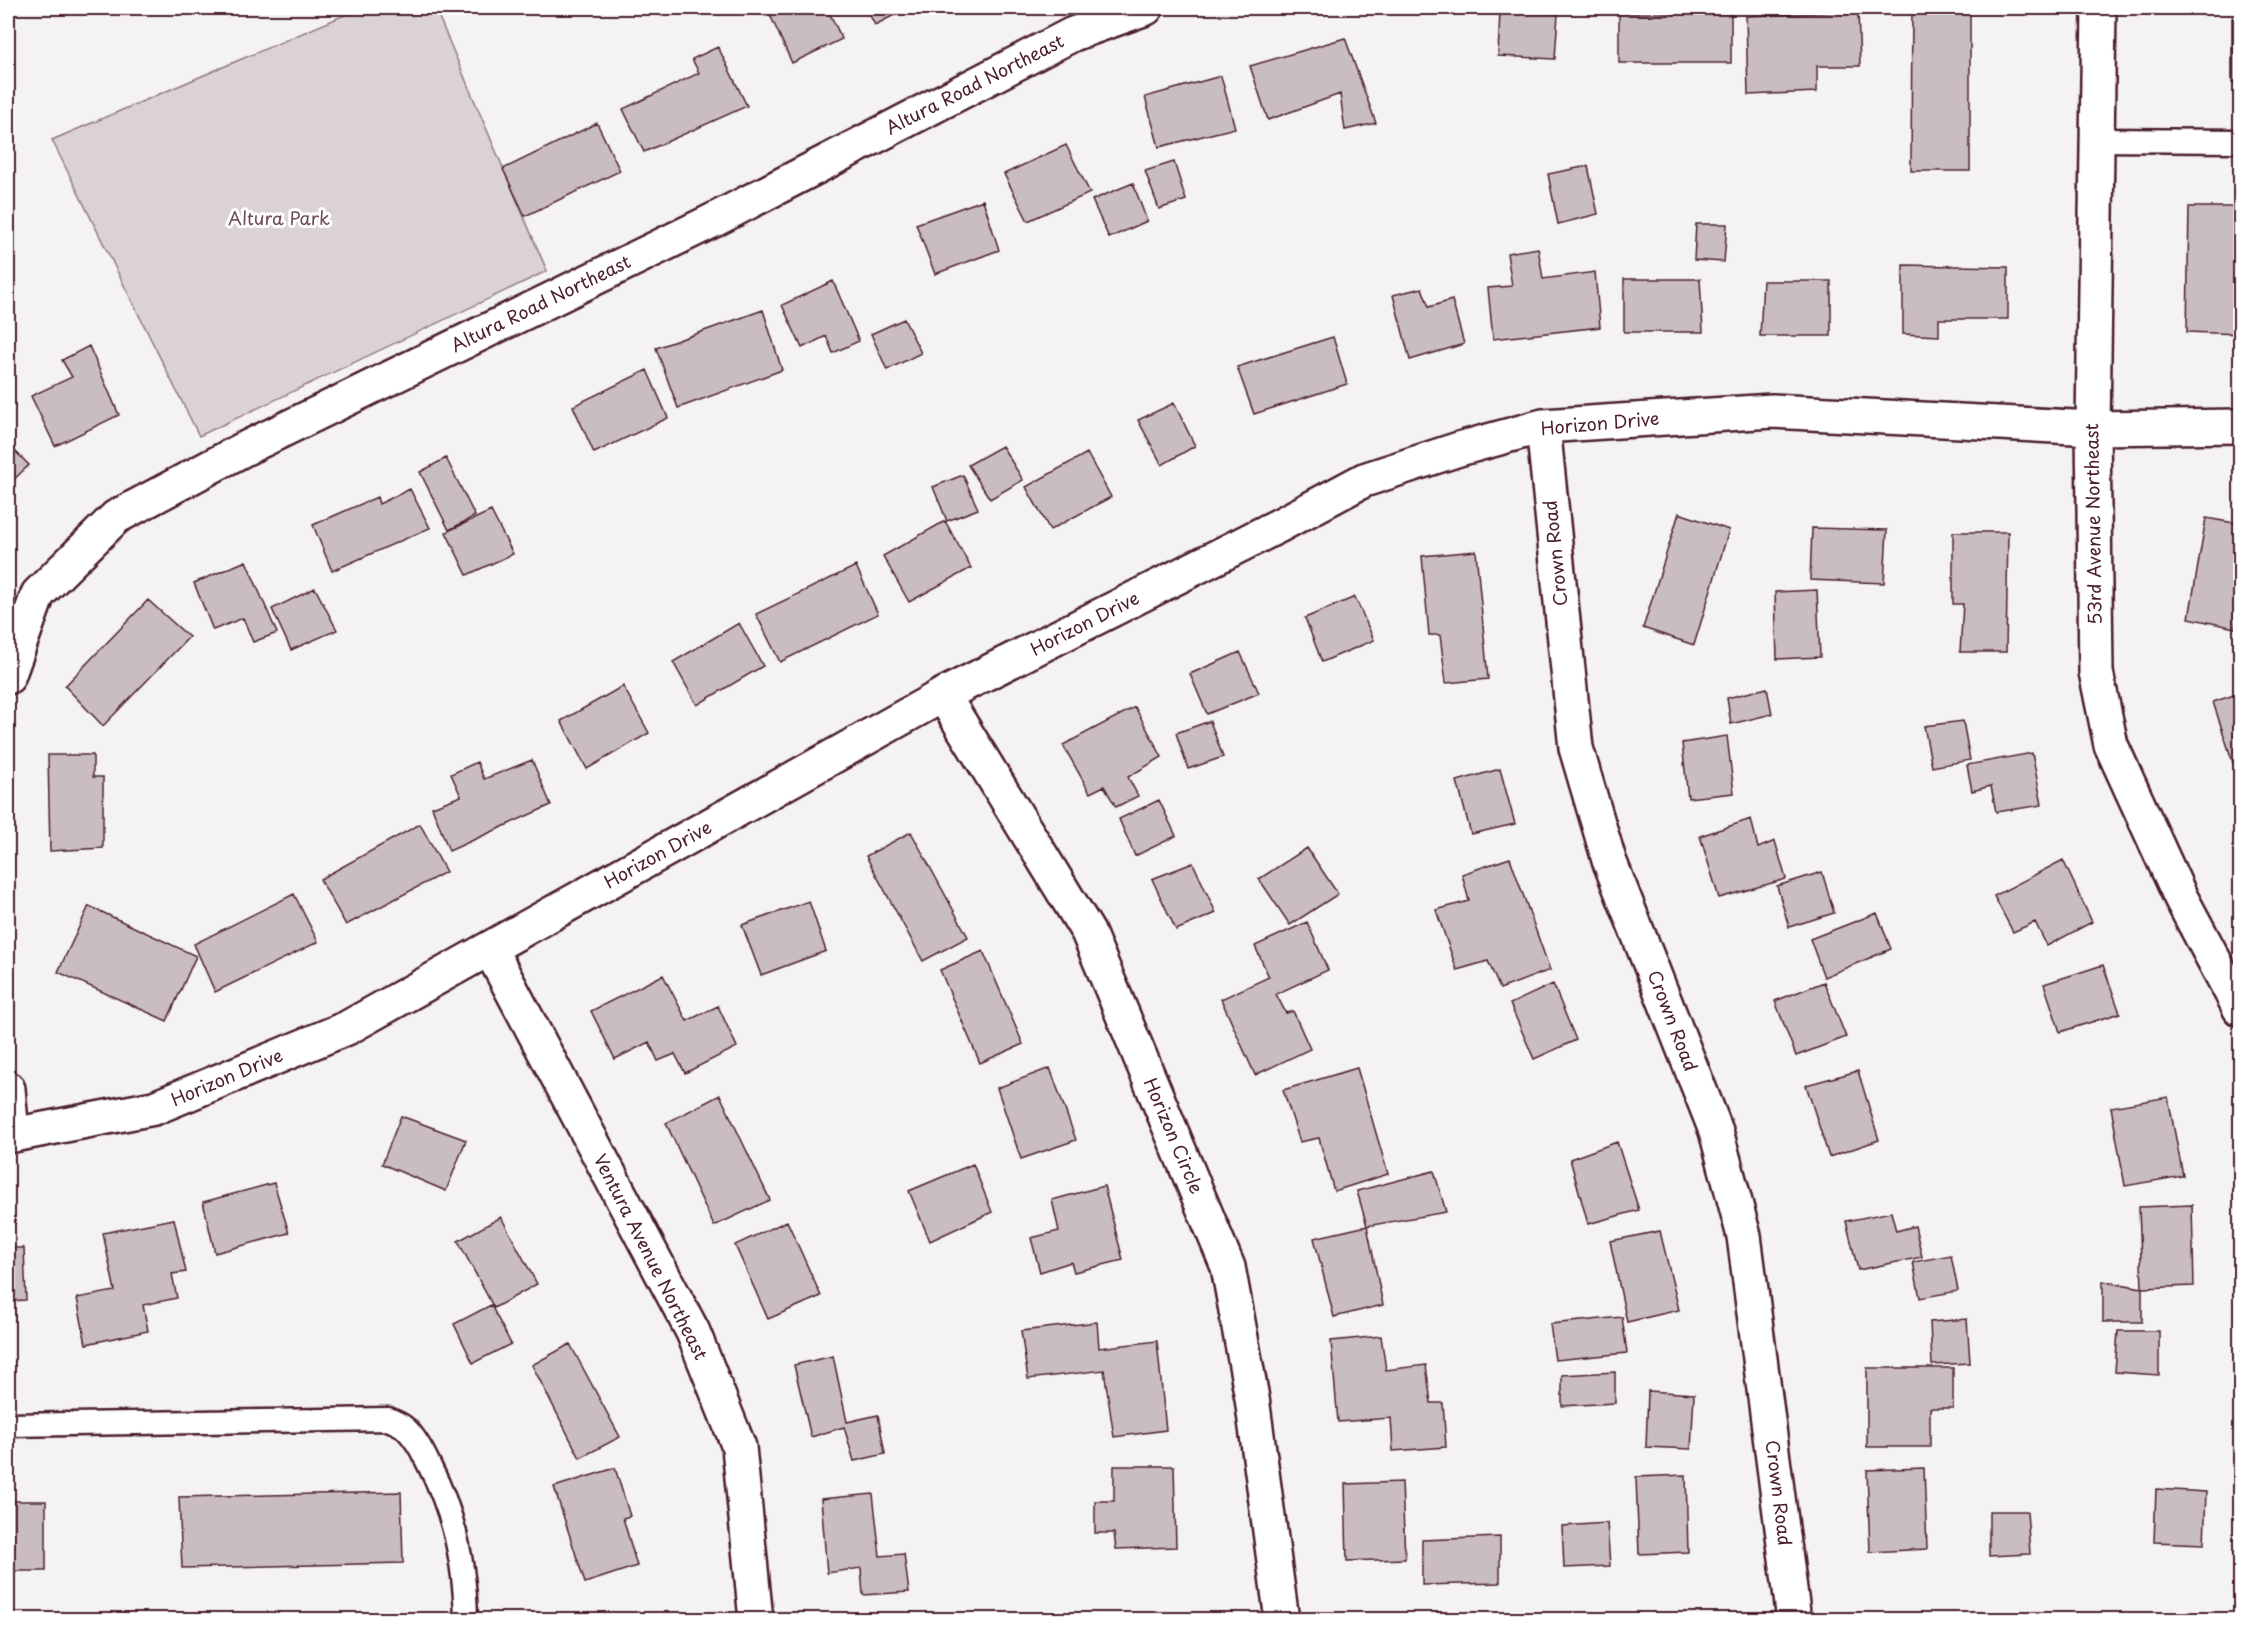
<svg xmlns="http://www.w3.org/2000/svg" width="2248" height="1627" viewBox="0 0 2248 1627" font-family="'Playpen Sans',sans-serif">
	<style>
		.green { fill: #dbd2d5; stroke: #927880; stroke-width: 1.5 }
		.building { fill: #cabdc1; stroke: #4a1f2b; stroke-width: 1.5 }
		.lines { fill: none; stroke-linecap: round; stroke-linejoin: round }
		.service-casing { stroke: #4a1f2b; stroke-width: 27 }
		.minor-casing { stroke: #4a1f2b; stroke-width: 38 }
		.tertiary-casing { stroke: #4a1f2b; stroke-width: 38 }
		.service { stroke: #fff; stroke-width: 22 }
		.minor { stroke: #fff; stroke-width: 33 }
		.tertiary { stroke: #fff; stroke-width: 33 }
		.labels { text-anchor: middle; stroke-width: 6; stroke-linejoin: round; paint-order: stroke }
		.street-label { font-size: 18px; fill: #4a1f2b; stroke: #fff }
		.park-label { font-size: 18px; fill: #6e4c56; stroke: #fff }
	</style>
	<rect width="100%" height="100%" fill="#f4f2f2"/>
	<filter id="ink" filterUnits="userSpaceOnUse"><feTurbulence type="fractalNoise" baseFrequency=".0167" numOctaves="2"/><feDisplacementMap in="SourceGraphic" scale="12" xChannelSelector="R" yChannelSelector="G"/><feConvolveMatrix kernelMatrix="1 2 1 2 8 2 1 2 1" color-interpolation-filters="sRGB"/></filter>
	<g filter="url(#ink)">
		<!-- green -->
		<path class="green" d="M361,8H435L547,271L199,436L52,140Z"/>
		<!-- building -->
		<path class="building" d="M767,8H827L842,39L792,63Z
			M866,8H908L875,25Z
			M1912,8H1970V171H1911Z
			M1500,11L1558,13L1555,59L1498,56Z
			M1858,11L1860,66H1817V92L1748,95L1746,16Z
			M1619,13H1731V63H1619Z
			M2232,18H2240V83H2232Z
			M1345,38L1376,123L1345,130L1340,94L1268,120L1250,66Z
			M718,47L747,106L644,152L623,109L699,73L692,59Z
			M1221,76L1235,128L1159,147L1145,97Z
			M597,123L620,171L525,216L503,169Z
			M1066,145L1090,193L1028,221L1004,174Z
			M1174,162L1186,200L1159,209L1145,171Z
			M1588,166L1598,214L1558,224L1548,174Z
			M1133,183L1147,221L1109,238L1092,200Z
			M983,200L999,250L935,274L916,224Z
			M2189,207H2240V334L2187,332Z
			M1696,224H1727L1724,262L1694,260Z
			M1538,248L1543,279L1595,272L1600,327L1493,339L1488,288L1512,286L1507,253Z
			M1903,265L2008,267V319H1939V336L1903,334Z
			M1624,279H1700L1703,332H1624Z
			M833,281L859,341L833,353L826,336L802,348L782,305Z
			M1763,281H1831V336H1760Z
			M1422,288L1429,307L1452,300L1464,344L1410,360L1393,295Z
			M763,310L782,370L678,408L656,348Z
			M904,319L921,353L887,370L871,334Z
			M1333,337L1347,384L1254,414L1237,367Z
			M89,346L119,415L55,446L31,396L72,377L62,360Z
			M647,370L668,418L594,453L573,406Z
			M1174,403L1195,446L1162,465L1138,420Z
			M8,444L29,465L8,485Z
			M1002,446L1023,480L990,499L968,465Z
			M1087,453L1111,497L1050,530L1026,487Z
			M446,458L475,516L449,530L420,472Z
			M963,475L978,509L947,521L933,487Z
			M410,489L430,528L332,571L313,525L377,497L379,504Z
			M491,511L513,554L467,575L446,532Z
			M1679,513L1729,530L1694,645L1643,628Z
			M2206,518L2240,524V600L2235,628L2189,618Z
			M945,521L971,568L909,602L883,556Z
			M1812,528L1887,530L1884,583L1810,580Z
			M1953,532H2008L2006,652H1960L1963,604H1953Z
			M1476,551L1488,679L1446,683L1440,635H1429L1422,556Z
			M246,561L277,633L253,642L243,618L213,630L194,583Z
			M856,566L878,614L780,662L756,614Z
			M315,588L337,630L291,650L272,609Z
			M1817,590L1820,657L1777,659L1775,592Z
			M1355,597L1374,640L1322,662L1305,618Z
			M148,600L189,637L103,726L65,686Z
			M739,623L763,666L697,705L673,662Z
			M1240,652L1259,693L1207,714L1190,674Z
			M623,686L649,733L587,769L561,721Z
			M1767,688L1772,714L1731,724L1727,698Z
			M2240,693V767L2235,769L2213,702Z
			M1135,707L1162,757L1128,777L1138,796L1116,807L1104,786L1090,793L1063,745Z
			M1210,721L1223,757L1188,769L1176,733Z
			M1963,721L1970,760L1932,767L1924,726Z
			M1727,736L1734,793L1688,798L1682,743Z
			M2032,753L2042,805L1996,812L1991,786L1972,791L1967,765Z
			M48,755H93V777H103V848L50,851Z
			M532,760L551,805L449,851L432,807L461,796L451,774L477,762L484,779Z
			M1500,769L1515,824L1471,834L1457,781Z
			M1159,800L1176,836L1135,856L1119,819Z
			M1751,819L1758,848L1775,841L1786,879L1719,898L1700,836Z
			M420,824L446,872L346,925L320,879Z
			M911,832L968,937L923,961L866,856Z
			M1307,848L1338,894L1290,925L1259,879Z
			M1510,858L1550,970L1500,989L1488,961L1457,970L1436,910L1469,901L1462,874Z
			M2063,860L2092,922L2047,946L2035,922L2013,932L1994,896Z
			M1193,863L1216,913L1176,930L1152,879Z
			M1822,872L1834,913L1789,927L1777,886Z
			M294,894L318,942L215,992L194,944Z
			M809,901L826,951L761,975L742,925Z
			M89,906L196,956L167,1021L58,972Z
			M1877,913L1891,949L1824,977L1810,939Z
			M1307,922L1328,970L1276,994L1286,1013L1293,1011L1310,1049L1255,1075L1221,999L1269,977L1255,946Z
			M983,951L1023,1044L980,1063L940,970Z
			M2103,965L2120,1013L2060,1032L2044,984Z
			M663,975L687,1021L718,1006L737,1047L685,1073L675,1054L658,1061L649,1042L615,1059L591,1011Z
			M1824,982L1846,1037L1796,1056L1775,1001Z
			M1553,984L1576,1040L1534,1059L1510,1004Z
			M1050,1068L1076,1140L1021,1159L997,1088Z
			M1357,1068L1388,1174L1334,1191L1319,1138L1300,1142L1283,1090Z
			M1858,1071L1879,1140L1829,1157L1806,1085Z
			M720,1095L770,1200L714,1226L666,1123Z
			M2168,1097L2183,1176L2125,1186L2111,1107Z
			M401,1116L466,1140L446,1191L382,1164Z
			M1617,1142L1639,1210L1588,1224L1570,1159Z
			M973,1164L992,1212L930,1241L909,1191Z
			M1434,1171L1446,1212L1367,1226L1357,1191Z
			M274,1183L289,1233L215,1253L203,1202Z
			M1104,1186L1123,1260L1074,1272L1071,1262L1040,1272L1031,1238L1059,1231L1052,1200Z
			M2192,1205L2194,1286L2142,1288L2139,1207Z
			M1891,1212L1896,1231L1915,1226L1922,1257L1858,1270L1846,1221Z
			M501,1217L537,1284L494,1308L458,1241Z
			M174,1219L186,1272L172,1274L177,1298L143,1305L148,1331L86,1344L77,1298L115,1291L103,1233Z
			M787,1221L821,1296L768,1319L735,1245Z
			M1367,1226L1383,1305L1334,1317L1314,1238Z
			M1660,1231L1679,1310L1627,1322L1610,1241Z
			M8,1248H24L26,1300L8,1301Z
			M1951,1255L1958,1291L1920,1298L1913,1262Z
			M2103,1281L2142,1288V1322H2103Z
			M491,1305L511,1344L473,1363L454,1324Z
			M1622,1317L1627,1353L1555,1360L1550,1324Z
			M1967,1319L1970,1363L1932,1365L1930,1322Z
			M1097,1322L1099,1348L1157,1341L1166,1430L1114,1437L1104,1370L1028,1379L1021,1331Z
			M2118,1331H2159V1375L2115,1372Z
			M1381,1336L1386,1370L1426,1365L1431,1403H1443L1446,1447L1393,1451L1391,1418L1338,1422L1331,1341Z
			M570,1344L620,1437L580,1458L532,1365Z
			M833,1356L847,1422L878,1415L885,1454L854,1461L844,1427L811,1437L794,1365Z
			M1867,1368H1953V1408H1930V1447H1867Z
			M1615,1372V1403L1562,1406V1375Z
			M1648,1391L1694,1394L1691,1449L1646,1447Z
			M1114,1466H1174L1176,1547L1116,1549L1114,1533H1095V1501H1114Z
			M615,1468L630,1516L623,1518L637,1566L585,1583L554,1487Z
			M1924,1468L1927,1549L1870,1552L1867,1470Z
			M1686,1475L1688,1552L1639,1554L1636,1477Z
			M1402,1482L1405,1559L1347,1561L1345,1484Z
			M2156,1489L2206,1492L2204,1544L2154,1542Z
			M401,1492L403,1563L182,1568L179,1497Z
			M873,1494L880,1556L904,1554L909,1592L863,1595L861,1568L827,1573L821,1499Z
			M8,1501H46V1571H8Z
			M1989,1511H2027L2030,1554L1989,1556Z
			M1607,1523L1610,1566L1564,1568L1562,1526Z
			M1500,1537V1583L1422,1585V1540Z"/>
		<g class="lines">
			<defs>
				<path id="service" d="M2098,140L2240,141
					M8,1425L389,1419C394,1422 401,1424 405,1428C416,1438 424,1454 430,1467C455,1515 465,1566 466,1620"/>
				<path id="minor" d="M1543,426L1576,748L1609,860L1716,1131L1744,1236L1794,1620
					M8,677L38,594L116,517L244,449L714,220L1073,34L1146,8
					M943,695L1088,932L1228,1267L1252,1398L1282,1620
					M490,949L693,1332L739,1447L756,1620
					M8,1089L12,1135
					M8,1136L154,1108L347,1028L943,695L1280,525L1364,480L1459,449L1543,426L1772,411L2093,428L2240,426"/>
				<path id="tertiary" d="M2099,8L2093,428L2096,672L2111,745L2181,898L2240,1009"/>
			</defs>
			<!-- service casing -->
			<use href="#service" class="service-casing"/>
			<!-- minor casing -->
			<use href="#minor" class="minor-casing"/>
			<!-- tertiary casing -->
			<use href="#tertiary" class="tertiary-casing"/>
			<!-- service -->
			<use href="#service" class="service"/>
			<!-- minor -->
			<use href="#minor" class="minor"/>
			<!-- tertiary -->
			<use href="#tertiary" class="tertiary"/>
		</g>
	</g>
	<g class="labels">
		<!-- street labels -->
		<g class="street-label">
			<text transform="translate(975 85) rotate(-27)" y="6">Altura Road Northeast</text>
			<text transform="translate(541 304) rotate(-26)" y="6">Altura Road Northeast</text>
			<text transform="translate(1600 424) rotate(-5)" y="6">Horizon Drive</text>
			<text transform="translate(2094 524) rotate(-91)" y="6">53rd Avenue Northeast</text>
			<text transform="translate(1556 553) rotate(-96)" y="6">Crown Road</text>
			<text transform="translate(1085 624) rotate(-27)" y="6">Horizon Drive</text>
			<text transform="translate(658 855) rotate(-29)" y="6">Horizon Drive</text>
			<text transform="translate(1672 1021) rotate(69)" y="6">Crown Road</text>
			<text transform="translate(227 1078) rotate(-23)" y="6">Horizon Drive</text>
			<text transform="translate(1173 1136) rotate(67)" y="6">Horizon Circle</text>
			<text transform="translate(650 1257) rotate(63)" y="6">Ventura Avenue Northeast</text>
			<text transform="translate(1778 1493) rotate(83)" y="6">Crown Road</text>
		</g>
		<!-- park labels -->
		<g class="park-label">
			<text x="279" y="225">Altura Park</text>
		</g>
	</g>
	<!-- margin -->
	<rect width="2248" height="1627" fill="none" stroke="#fff" stroke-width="30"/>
	<rect x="15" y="15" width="2218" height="1597" fill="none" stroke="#4a1f2b" stroke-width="2" filter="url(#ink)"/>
</svg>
